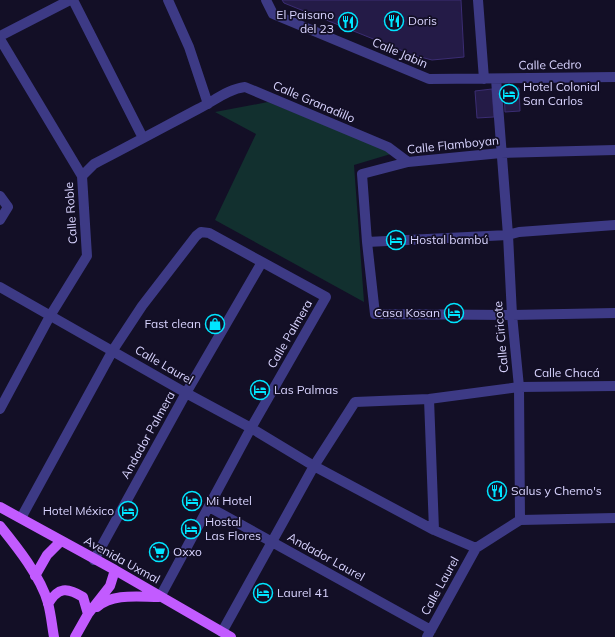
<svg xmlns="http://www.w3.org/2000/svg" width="615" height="637" viewBox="0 0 615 637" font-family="Mulish,sans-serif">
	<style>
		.green { fill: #12302f }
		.building { fill: #241b47; stroke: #3b2d73 }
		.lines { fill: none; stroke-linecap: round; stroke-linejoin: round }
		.minor { stroke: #3d3a85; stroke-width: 10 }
		.major { stroke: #c25bff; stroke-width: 10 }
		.labels { text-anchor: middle; stroke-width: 3.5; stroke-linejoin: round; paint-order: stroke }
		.poi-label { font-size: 12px; fill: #d9d4ff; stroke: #130f26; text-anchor: start }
		.street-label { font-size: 12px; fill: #d9d4ff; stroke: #130f26 }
	</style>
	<rect width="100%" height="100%" fill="#130f26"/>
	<!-- green -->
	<path class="green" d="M268,102L394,153L354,165L364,302L215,220L256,134L215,112Z"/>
	<!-- building -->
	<path class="building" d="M282,0H461L464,57L432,60L413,55L284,3Z
		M519,88L520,111L505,112L504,89Z
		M492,89L494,117L477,118L475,91Z"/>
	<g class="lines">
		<!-- minor -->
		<path class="minor" d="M73,0L143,138
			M168,0L189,47L208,104
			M266,0L273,14L429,79L615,77
			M478,0L484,79
			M0,36L70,0
			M0,39L82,176L87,256L50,316L0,409
			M496,79L508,235L512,315L519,387L520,520
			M615,150L501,153L408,162L362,174L367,242L375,314L512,315L615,313
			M82,176L94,164C129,146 164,127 198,109C214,101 228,89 245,87L388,147L408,162
			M0,196L8,207L0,220
			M367,242L508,235L519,232L615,225
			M0,287L186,393L251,428L314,466L434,530L476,548
			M429,399L434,530
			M209,507L431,630
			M21,518L113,350L142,306L196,236L201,232L209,233L326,297L251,428L160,597
			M520,520L615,518
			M94,560L186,393L262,262
			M222,632L314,466L355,402L429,399L519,387L615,386
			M427,637L476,548L520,520"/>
		<!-- major -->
		<path class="major" d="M0,507L115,570L231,637
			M0,526C17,547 41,577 48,603C51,614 52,626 54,637
			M35,576L47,555L61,541
			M48,604C58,587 67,587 83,597L88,614
			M97,607C113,593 139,597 159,597
			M75,637L88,614L110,586L115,570"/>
	</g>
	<!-- icons -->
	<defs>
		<symbol id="restaurant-ring" viewBox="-11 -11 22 22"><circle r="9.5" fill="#130f26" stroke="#00e5ff" stroke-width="1.5"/><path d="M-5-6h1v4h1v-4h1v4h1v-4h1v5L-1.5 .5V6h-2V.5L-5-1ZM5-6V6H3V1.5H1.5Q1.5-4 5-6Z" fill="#00e5ff"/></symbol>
		<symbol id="hotel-ring" viewBox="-11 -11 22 22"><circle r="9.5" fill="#130f26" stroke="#00e5ff" stroke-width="1.5"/><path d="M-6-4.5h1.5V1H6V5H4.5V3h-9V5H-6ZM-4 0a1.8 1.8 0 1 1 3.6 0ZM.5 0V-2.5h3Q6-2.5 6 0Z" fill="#00e5ff"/></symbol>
		<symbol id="shop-ring" viewBox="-11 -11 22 22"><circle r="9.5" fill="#130f26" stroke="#00e5ff" stroke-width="1.5"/><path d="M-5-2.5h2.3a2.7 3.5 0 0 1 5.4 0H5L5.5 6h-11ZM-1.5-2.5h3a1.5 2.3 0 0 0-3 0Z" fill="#00e5ff"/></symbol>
		<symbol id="supermarket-ring" viewBox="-11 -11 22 22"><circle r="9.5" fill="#130f26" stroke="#00e5ff" stroke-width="1.5"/><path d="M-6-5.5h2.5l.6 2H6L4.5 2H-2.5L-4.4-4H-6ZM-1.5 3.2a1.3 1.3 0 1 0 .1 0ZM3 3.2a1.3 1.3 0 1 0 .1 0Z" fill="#00e5ff"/></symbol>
	</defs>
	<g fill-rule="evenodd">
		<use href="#restaurant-ring" x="383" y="10" width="22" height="22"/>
		<use href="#restaurant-ring" x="337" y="11" width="22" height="22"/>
		<use href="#hotel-ring" x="498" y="83" width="22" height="22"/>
		<use href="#hotel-ring" x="385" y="229" width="22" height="22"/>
		<use href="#hotel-ring" x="443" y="302" width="22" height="22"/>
		<use href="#shop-ring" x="204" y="313" width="22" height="22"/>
		<use href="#hotel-ring" x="249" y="379" width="22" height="22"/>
		<use href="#restaurant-ring" x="486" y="480" width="22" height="22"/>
		<use href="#hotel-ring" x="181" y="490" width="22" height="22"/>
		<use href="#hotel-ring" x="117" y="500" width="22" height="22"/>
		<use href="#hotel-ring" x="180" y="518" width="22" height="22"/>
		<use href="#supermarket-ring" x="148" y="541" width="22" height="22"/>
		<use href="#hotel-ring" x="252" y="582" width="22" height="22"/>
	</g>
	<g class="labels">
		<!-- poi labels -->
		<g class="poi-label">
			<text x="334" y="19" text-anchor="end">El Paisano<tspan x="334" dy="14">del 23</tspan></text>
			<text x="408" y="25">Doris</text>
			<text x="523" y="91">Hotel Colonial<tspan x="523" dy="14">San Carlos</tspan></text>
			<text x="410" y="244">Hostal bambú</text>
			<text x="440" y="317" text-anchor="end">Casa Kosan</text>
			<text x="201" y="328" text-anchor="end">Fast clean</text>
			<text x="274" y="394">Las Palmas</text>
			<text x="511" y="495">Salus y Chemo's</text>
			<text x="206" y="505">Mi Hotel</text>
			<text x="114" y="515" text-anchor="end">Hotel México</text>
			<text x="205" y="526">Hostal<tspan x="205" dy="14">Las Flores</tspan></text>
			<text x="173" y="556">Oxxo</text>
			<text x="277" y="597">Laurel 41</text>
		</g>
		<!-- street labels -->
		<g class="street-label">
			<text transform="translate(400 53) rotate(23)" y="4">Calle Jabin</text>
			<text transform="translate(550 65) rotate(-1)" y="4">Calle Cedro</text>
			<text transform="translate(314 102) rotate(23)" y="4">Calle Granadillo</text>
			<text transform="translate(453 145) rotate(-6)" y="4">Calle Flamboyan</text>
			<text transform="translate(71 213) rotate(-94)" y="4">Calle Roble</text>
			<text transform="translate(290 334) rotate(-60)" y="4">Calle Palmera</text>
			<text transform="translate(501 337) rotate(-95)" y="4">Calle Ciricote</text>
			<text transform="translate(164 365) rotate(30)" y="4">Calle Laurel</text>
			<text x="567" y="377">Calle Chacá</text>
			<text transform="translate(148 435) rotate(-61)" y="4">Andador Palmera</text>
			<text transform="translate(326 557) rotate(29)" y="4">Andador Laurel</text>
			<text transform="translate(122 560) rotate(29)" y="4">Avenida Uxmal</text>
			<text transform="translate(440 586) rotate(-61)" y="4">Calle Laurel</text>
		</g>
	</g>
</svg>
